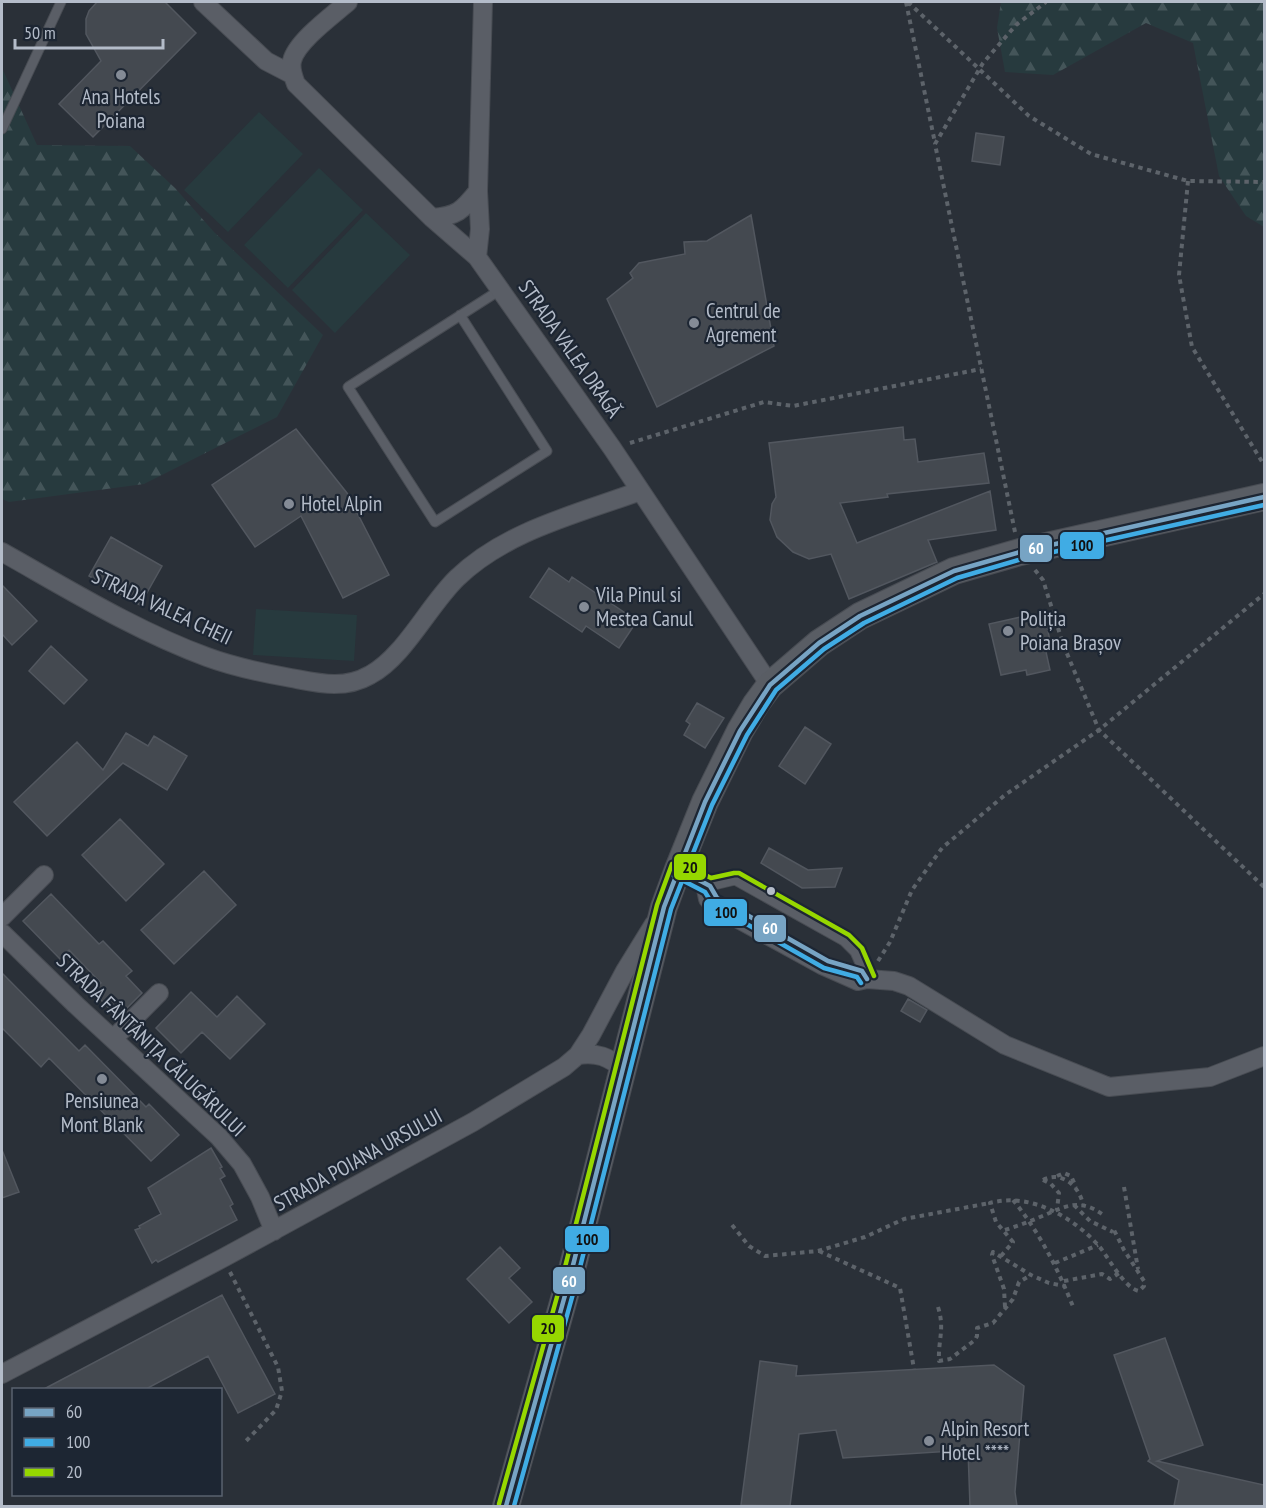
<svg xmlns="http://www.w3.org/2000/svg" width="1266" height="1508" viewBox="0 0 1266 1508" font-family="'PT Sans Narrow',sans-serif">
	<style>
		.forest { fill: url(#forest-firs) }
		.pitch { fill: #273a3e }
		.building { fill: #444950; stroke: #52575f; stroke-width: 1.5 }
		.lines { fill: none; stroke-linecap: round; stroke-linejoin: round }
		.lane-casing { stroke: #484c53; stroke-width: 11 }
		.street-casing { stroke: #484c53; stroke-width: 20 }
		.secondary-casing { stroke: #484c53; stroke-width: 28 }
		.path { stroke: #5d636a; stroke-width: 4; stroke-dasharray: 4.5 4.5; stroke-linecap: butt }
		.lane { stroke: #5a5e66; stroke-width: 9 }
		.street { stroke: #5a5e66; stroke-width: 18 }
		.secondary { stroke: #595d64; stroke-width: 26 }
		.bus-1-casing { stroke: #1d2633; stroke-width: 9 }
		.bus-2-casing { stroke: #1d2633; stroke-width: 9 }
		.bus-3-casing { stroke: #1d2633; stroke-width: 9 }
		.bus-1 { stroke: #77a4c4; stroke-width: 4.5 }
		.bus-2 { stroke: #40ace4; stroke-width: 4.5 }
		.bus-3 { stroke: #96d700; stroke-width: 4.5 }
		.poi-dot { fill: #848b96; stroke: #1d2633; stroke-width: 2 }
		.bus-dot { fill: #b4bcc9; stroke: #1d2633; stroke-width: 2 }
		.labels { text-anchor: middle; stroke-width: 4.5; stroke-linejoin: round; paint-order: stroke }
		.poi-label { font-size: 21px; fill: #b4bcc9; stroke: #1d2633; text-anchor: start }
		.street-label { font-size: 21px; fill: #b4bcc9; stroke: #1d2633 }
		.line-badge { stroke: #1d2633; stroke-width: 2 }
		.badge-label { font-size: 16px; text-anchor: middle; font-weight: bold; fill: #fff }
		.pale-badge-label { font-size: 16px; text-anchor: middle; font-weight: bold; fill: #111 }
	</style>
	<defs>
		<pattern id="forest-firs" width="22" height="20" patternUnits="userSpaceOnUse" patternTransform="scale(1.5)"><rect width="22" height="20" fill="#273a3e"/><path d="M5 1l3.5 6h-7zM16 11l3.5 6h-7z" fill="#445559"/></pattern>
	</defs>
	<rect width="100%" height="100%" fill="#2a3038"/>
	<!-- forest -->
	<path class="forest" d="M1001,2H1264V227L1246,216L1219,176L1193,43L1146,23L1053,75L1005,72L997,28Z
		M2,68L37,145L130,146L175,188L214,232L323,335L277,417L144,484L9,502L2,499Z"/>
	<!-- pitch -->
	<path class="pitch" d="M259,112L303,154L228,232L184,190Z
		M319,168L363,210L288,288L244,245Z
		M366,213L410,255L335,333L292,290Z
		M256,609L357,615L354,661L253,655Z"/>
	<!-- building -->
	<path class="building" d="M97,2H165L196,33L93,137L59,104L101,61L86,34V19L89,11Z
		M976,133L1004,137L1000,165L972,161Z
		M751,215L774,346L657,407L607,299L633,278L630,273L639,263L685,254L684,242L707,241Z
		M903,427L904,440L915,439L918,462L984,453L989,483L887,494L888,497L840,503L857,543L990,491L996,530L928,540L937,562L849,599L831,554L809,559L793,552L777,537L770,520L772,504L776,497L769,443Z
		M296,429L347,493L389,575L343,598L301,516L255,547L212,485Z
		M111,537L162,566L140,605L89,576Z
		M549,568L569,582L572,577L637,621L619,648L586,626L582,632L530,597Z
		M2,585L37,621L12,645L2,634Z
		M1030,615L1031,619L1045,616L1050,641L1044,643L1050,670L1027,675L1026,670L1001,675L989,624Z
		M51,646L87,680L64,704L29,671Z
		M697,703L724,718L705,748L684,735L690,724L686,721Z
		M805,727L831,744L805,784L779,766Z
		M126,733L148,746L154,736L187,756L167,790L123,763L47,836L14,802L77,742L103,770Z
		M120,819L164,864L126,901L82,855Z
		M769,848L808,870L842,868L835,887L802,888L761,863Z
		M204,871L236,905L174,964L141,930Z
		M51,894L99,944L103,941L132,971L126,976L142,993L118,1017L92,991L101,983L69,950L60,959L23,921Z
		M2,973L79,1051L85,1045L146,1107L149,1104L179,1135L151,1161L49,1058L41,1067L2,1028Z
		M191,992L217,1017L237,996L265,1024L230,1059L202,1032L181,1053L156,1028Z
		M908,999L927,1010L920,1022L901,1011Z
		M211,1148L222,1167L220,1168L225,1176L220,1179L233,1204L230,1206L237,1220L158,1262L156,1260L152,1263L135,1230L140,1228L139,1226L161,1214L148,1188Z
		M2,1150L19,1192L2,1198Z
		M500,1247L520,1268L509,1278L532,1302L509,1323L467,1279Z
		M222,1295L275,1394L238,1413L208,1356L146,1389H44Z
		M1165,1338L1203,1445L1157,1461L1264,1485V1506H1174L1179,1480L1148,1461L1150,1459L1114,1355Z
		M760,1361L797,1366L796,1376L994,1365L1024,1386L1015,1492L1017,1506H970L968,1450L843,1458L836,1430L799,1434L790,1506L741,1505Z"/>
	<g class="lines">
		<defs>
			<path id="lane" d="M2,129L61,2
				M460,315L547,451L435,522L348,387L500,290
				M710,886L735,880L844,941L855,952L867,979"/>
			<path id="street" d="M203,2L266,61L291,74
				M348,2C333,15 296,42 292,61C290,69 293,76 296,84L432,218L477,257L612,448L770,685
				M432,218C457,216 462,211 478,191
				M477,257L480,229L478,191L483,2
				M2,552C68,589 136,631 207,657C234,667 263,673 291,678C318,683 344,690 370,675C404,657 429,605 457,578C507,530 578,514 640,491
				M678,869L705,884L708,899L722,910L822,965L858,981L867,979L894,981L909,986L1005,1045L1109,1087L1210,1077L1264,1056
				M2,917L44,875
				M2,933L76,1005L219,1137L242,1164L260,1197L274,1231
				M113,1039L159,993
				M578,1055C597,1052 609,1057 623,1069
				M2,1374L223,1258L473,1122L564,1067L578,1055L591,1035L625,971L654,924"/>
			<path id="secondary" d="M506,1506L569,1281L664,907L678,869L705,802L740,731L756,704L770,685L819,643L860,616L954,571L1020,552L1264,497"/>
		</defs>
		<!-- lane casing -->
		<use href="#lane" class="lane-casing"/>
		<!-- street casing -->
		<use href="#street" class="street-casing"/>
		<!-- secondary casing -->
		<use href="#secondary" class="secondary-casing"/>
		<!-- path -->
		<path class="path" d="M906,2L935,143
			M908,2L1029,116L1091,154L1188,181L1264,182
			M1188,181L1179,275L1192,347L1264,465
			M630,443L764,402L793,406L981,369
			M1015,532L935,144L983,63L1016,25L1046,2
			M1035,570L1043,580L1063,644L1099,730L1264,887
			M878,961L890,942L912,890L942,848L1005,795L1099,730L1264,594
			M1057,1176L1064,1173L1071,1176L1076,1187
			M1043,1180C1062,1170 1080,1187 1083,1205
			M1043,1180L1051,1184L1059,1193L1057,1209
			M1124,1187L1138,1269
			M1013,1200C1040,1233 1058,1269 1074,1309
			M1074,1205L1090,1221L1113,1232
			M732,1225L749,1246L765,1256L818,1251L865,1237L904,1219L990,1203
			M1005,1230C1017,1226 1029,1222 1040,1217C1067,1206 1079,1197 1105,1216
			M819,1251L900,1288L914,1369
			M1001,1256L1013,1242L996,1222L990,1203C1030,1192 1073,1217 1099,1246C1109,1258 1124,1288 1139,1291L1144,1286V1281L1124,1250L1113,1228
			M1055,1263L1098,1245
			M230,1272L278,1367L282,1391L276,1410L246,1441
			M1064,1281L1102,1274L1110,1279L1119,1273
			M938,1307C945,1329 938,1340 939,1361L950,1359L975,1340L977,1336V1328L993,1323L1013,1299L1019,1282L1031,1275
			M1005,1307L1004,1289L992,1255L993,1252L1031,1275L1049,1283L1065,1286"/>
		<!-- lane -->
		<use href="#lane" class="lane"/>
		<!-- street -->
		<use href="#street" class="street"/>
		<!-- secondary -->
		<use href="#secondary" class="secondary"/>
		<defs>
			<path id="bus-1" d="M678,869L710,886L717,898L828,961L862,971L867,979
				M506,1506L569,1281L664,907L705,802L740,731L770,685L819,643L860,616L954,571L1020,552L1264,497"/>
			<path id="bus-2" d="M674,876L705,892L713,905L824,968L857,977L861,983
				M514,1506L576,1283L671,909L712,805L747,735L776,690L824,649L864,623L957,578L1022,559L1264,505"/>
			<path id="bus-3" d="M499,1504L562,1279L657,905L672,864L680,862L711,878L734,873H739L849,935L862,948L874,976"/>
		</defs>
		<!-- bus-1 casing -->
		<use href="#bus-1" class="bus-1-casing"/>
		<!-- bus-2 casing -->
		<use href="#bus-2" class="bus-2-casing"/>
		<!-- bus-3 casing -->
		<use href="#bus-3" class="bus-3-casing"/>
		<!-- bus-1 -->
		<use href="#bus-1" class="bus-1"/>
		<!-- bus-2 -->
		<use href="#bus-2" class="bus-2"/>
		<!-- bus-3 -->
		<use href="#bus-3" class="bus-3"/>
	</g>
	<!-- markers -->
	<g class="poi-dot">
		<circle cx="121" cy="75" r="6"/>
		<circle cx="694" cy="323" r="6"/>
		<circle cx="289" cy="504" r="6"/>
		<circle cx="584" cy="607" r="6"/>
		<circle cx="1008" cy="631" r="6"/>
		<circle cx="102" cy="1079" r="6"/>
		<circle cx="929" cy="1441" r="6"/>
	</g>
	<circle class="bus-dot" cx="771" cy="891" r="5"/>
	<g class="labels">
		<!-- poi labels -->
		<g class="poi-label">
			<text x="121" y="104" text-anchor="middle">Ana Hotels<tspan x="121" dy="24">Poiana</tspan></text>
			<text x="706" y="318">Centrul de<tspan x="706" dy="24">Agrement</tspan></text>
			<text x="301" y="511">Hotel Alpin</text>
			<text x="596" y="602">Vila Pinul si<tspan x="596" dy="24">Mestea Canul</tspan></text>
			<text x="1020" y="626">Poliția<tspan x="1020" dy="24">Poiana Brașov</tspan></text>
			<text x="102" y="1108" text-anchor="middle">Pensiunea<tspan x="102" dy="24">Mont Blank</tspan></text>
			<text x="941" y="1436">Alpin Resort<tspan x="941" dy="24">Hotel ****</tspan></text>
		</g>
		<!-- street labels -->
		<g class="street-label">
			<text transform="translate(570 349) rotate(55)" y="7">STRADA VALEA DRAGĂ</text>
			<text transform="translate(162 607) rotate(25)" y="7">STRADA VALEA CHEII</text>
			<text transform="translate(151 1045) rotate(44)" y="7">STRADA FÂNTÂNIȚA CĂLUGĂRULUI</text>
			<text transform="translate(358 1160) rotate(-29)" y="7">STRADA POIANA URSULUI</text>
		</g>
	</g>
	<g class="line-badge">
		<rect x="1059" y="531" width="46" height="29" rx="6" fill="#40ace4"/>
		<rect x="1019" y="534" width="34" height="29" rx="6" fill="#77a4c4"/>
		<rect x="673" y="853" width="34" height="28" rx="6" fill="#96d700"/>
		<rect x="703" y="898" width="45" height="29" rx="6" fill="#40ace4"/>
		<rect x="753" y="914" width="34" height="29" rx="6" fill="#77a4c4"/>
		<rect x="564" y="1225" width="46" height="28" rx="6" fill="#40ace4"/>
		<rect x="552" y="1266" width="34" height="29" rx="6" fill="#77a4c4"/>
		<rect x="531" y="1314" width="34" height="29" rx="6" fill="#96d700"/>
	</g>
	<g class="badge-label">
		<text x="1036" y="554">60</text>
		<text x="770" y="934">60</text>
		<text x="569" y="1287">60</text>
	</g>
	<g class="pale-badge-label">
		<text x="1082" y="551">100</text>
		<text x="690" y="873">20</text>
		<text x="726" y="918">100</text>
		<text x="587" y="1245">100</text>
		<text x="548" y="1334">20</text>
	</g>
	<!-- border -->
	<rect width="1266" height="1508" fill="none" stroke="#b4bcc9" stroke-width="6"/>
	<!-- legend -->
	<rect x="12" y="1388" width="210" height="108" fill="#1d2633" stroke="#59626f" stroke-width="1.5"/>
	<rect x="24" y="1408" width="30" height="9" fill="#77a4c4" stroke="#59626f" stroke-width="1.5"/>
	<text x="66" y="1418" font-size="18" fill="#b4bcc9">60</text>
	<rect x="24" y="1438" width="30" height="9" fill="#40ace4" stroke="#59626f" stroke-width="1.5"/>
	<text x="66" y="1448" font-size="18" fill="#b4bcc9">100</text>
	<rect x="24" y="1468" width="30" height="9" fill="#96d700" stroke="#59626f" stroke-width="1.5"/>
	<text x="66" y="1478" font-size="18" fill="#b4bcc9">20</text>
	<!-- scale -->
	<path d="M15 39v9h148v-9" fill="none" stroke="#b4bcc9" stroke-width="3"/>
	<text x="24" y="39" font-size="18" fill="#b4bcc9" stroke="#1d2633" stroke-width="4.5" paint-order="stroke">50 m</text>
</svg>
